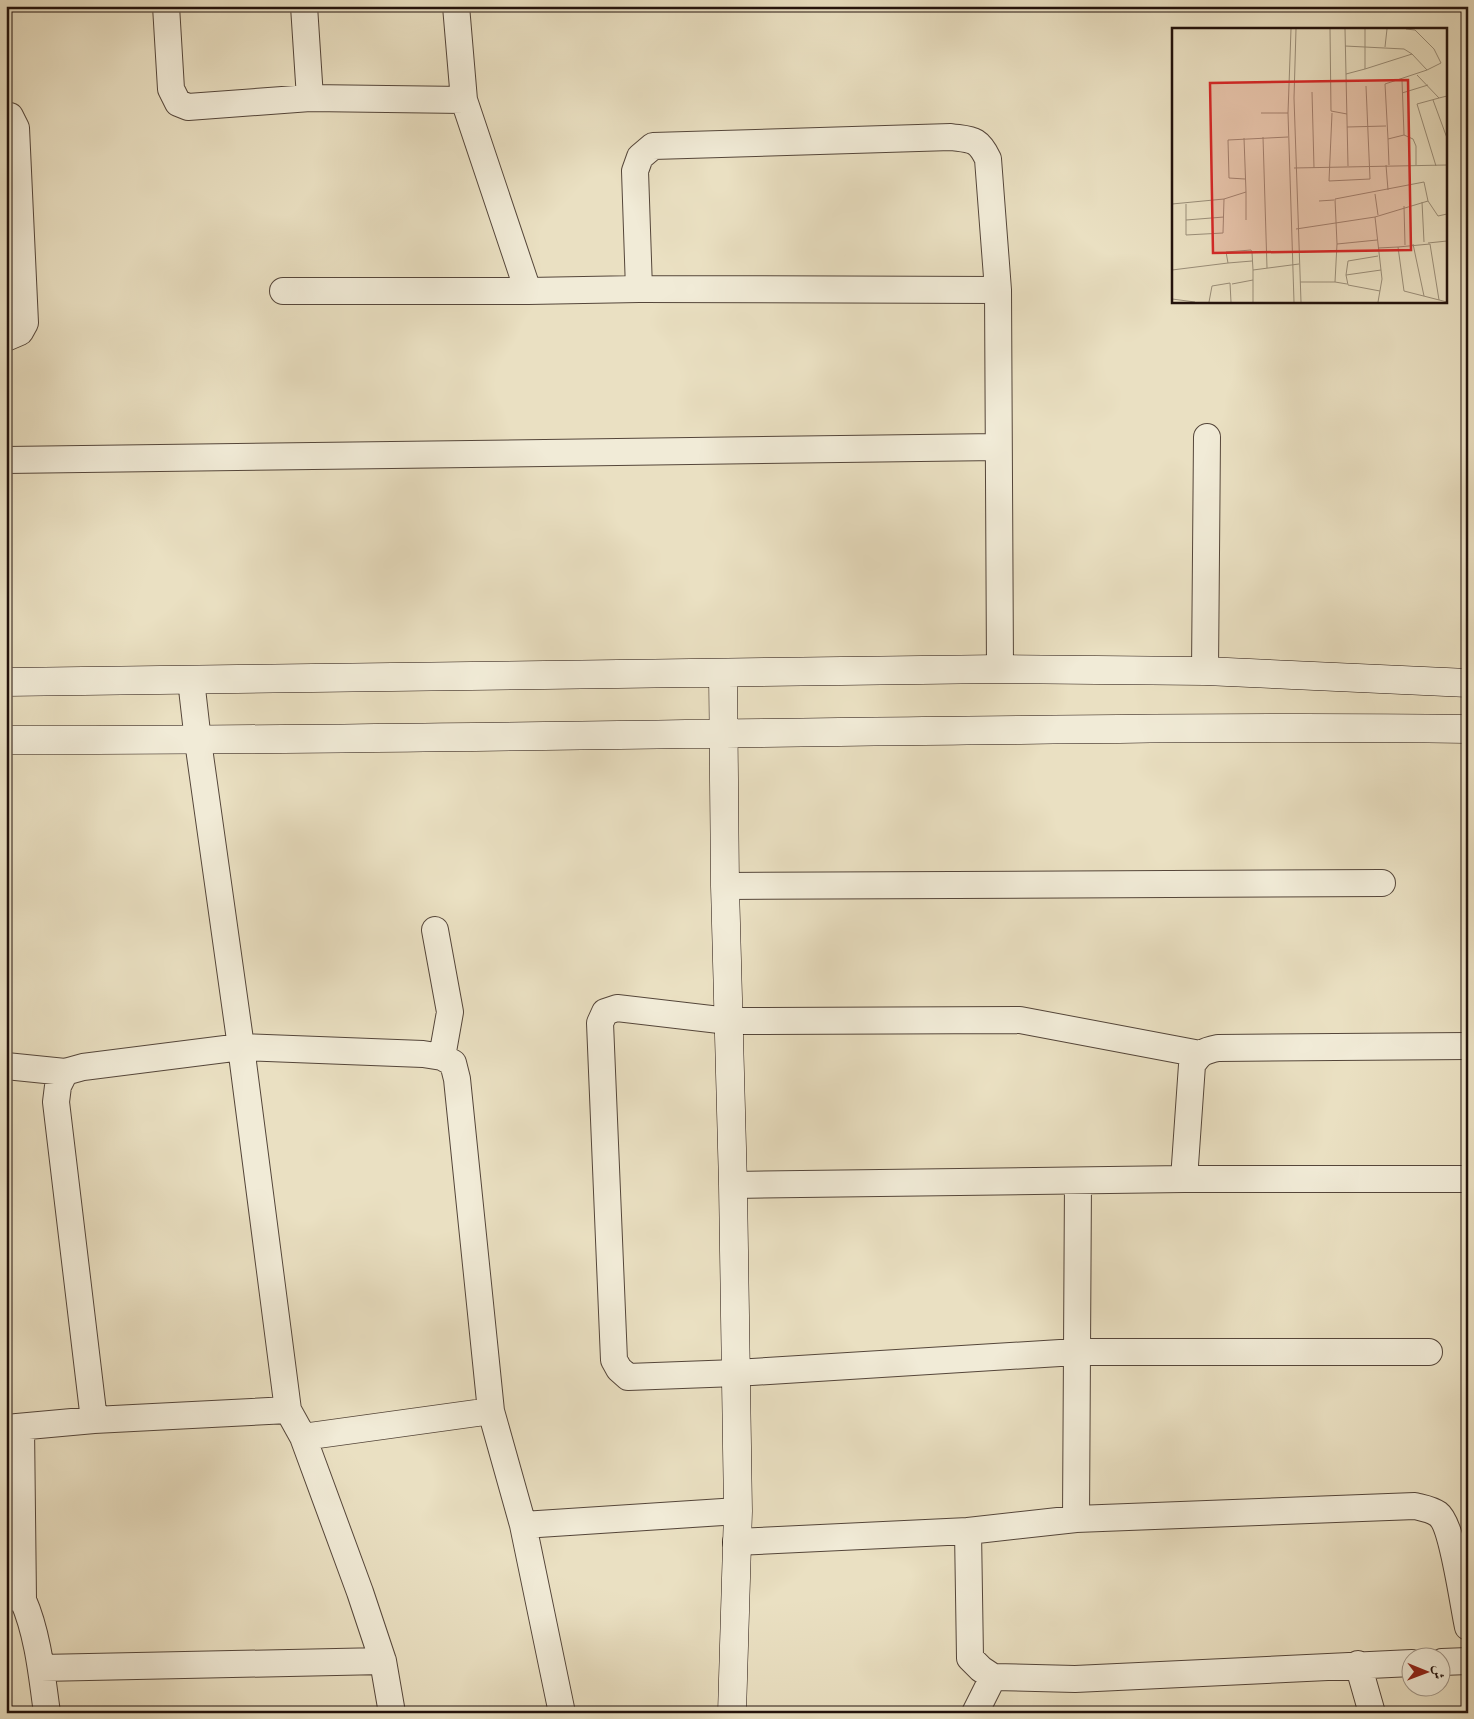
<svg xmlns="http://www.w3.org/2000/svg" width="1474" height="1719" viewBox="0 0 1474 1719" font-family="'IM FELL French Canon',Amiri,serif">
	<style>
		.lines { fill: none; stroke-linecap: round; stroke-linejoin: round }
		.street-casing { stroke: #55463a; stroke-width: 28 }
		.secondary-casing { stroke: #23120c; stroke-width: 29 }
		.street { stroke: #f1ebd7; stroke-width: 26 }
		.secondary { stroke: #f1ebd7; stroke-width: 28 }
		.inset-road { fill: none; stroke: #9a8e79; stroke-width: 1 }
		.view { fill: #d62828; fill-opacity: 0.15; stroke: #d62828; stroke-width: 2.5 }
		.inset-edge { fill: none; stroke: #23120c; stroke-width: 2.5 }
	</style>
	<rect width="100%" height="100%" fill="#eae0c2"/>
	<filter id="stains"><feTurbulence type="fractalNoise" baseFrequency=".004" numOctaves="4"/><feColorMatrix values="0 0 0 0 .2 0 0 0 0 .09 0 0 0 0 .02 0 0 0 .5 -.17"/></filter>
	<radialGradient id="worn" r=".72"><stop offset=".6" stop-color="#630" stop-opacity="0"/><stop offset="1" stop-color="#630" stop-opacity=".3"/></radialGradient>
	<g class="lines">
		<defs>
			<path id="street" d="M166,6L171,89L178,103L188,107L310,98L464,100
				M304,6L310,98
				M456,6L464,100L528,291L639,289L998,290
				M6,115L10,116L16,128L25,323L20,332L6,338
				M639,289L635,171L640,157L653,146L951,137C972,140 978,138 988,159L998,290L1000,669
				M283,291H528
				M6,460L998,447
				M1205,671L1207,437
				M191,680L198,741L241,1047L288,1410L303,1437L360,1592L383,1661L392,1713
				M725,886L1382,883
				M435,930L450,1012L442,1057
				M1200,1054L1020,1020L728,1021L617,1008L605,1012L600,1023L614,1360L619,1369L628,1377L736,1373L1076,1352H1429
				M6,1066L65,1072
				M1184,1179L1192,1065C1200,1053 1203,1051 1218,1048L1468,1046
				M733,1185L1184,1179H1468
				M94,1420L56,1102L58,1086L65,1072L83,1067L241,1047L423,1054L442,1057L453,1063L457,1079L491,1411L523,1525L562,1713
				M21,1427L23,1600
				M6,1428L94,1420L288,1410
				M303,1437L491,1411
				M1076,1519L1078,1181
				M523,1525L738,1511
				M736,1542L968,1531
				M7,1598L14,1597L23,1600C38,1634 42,1677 47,1713
				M1442,1662L1468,1661
				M1412,1663L1075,1679L993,1677L981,1669L970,1658L968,1531L1076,1519L1415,1506C1423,1508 1431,1509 1438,1514C1453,1525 1463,1605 1468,1627
				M1358,1664L1372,1713
				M41,1668L383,1661
				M975,1713L993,1677"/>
			<path id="secondary" d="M723,673L725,886L733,1185L738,1511L732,1713
				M6,682L1000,669L1205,671L1468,683
				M6,740C344,741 682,733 1020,730C1169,728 1318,727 1468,729"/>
		</defs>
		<!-- street casing -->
		<use href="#street" class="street-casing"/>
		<!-- secondary casing -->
		<use href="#secondary" class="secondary-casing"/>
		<!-- street -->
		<use href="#street" class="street"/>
		<!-- secondary -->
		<use href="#secondary" class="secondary"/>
	</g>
	<!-- overview -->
	<g transform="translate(1172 28)">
		<rect width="275" height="275" fill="#eae0c2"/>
		<path class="inset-road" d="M119,1L116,85L122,274M124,1L122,70L129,274M158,1L159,83L175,86M173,1L176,138M234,1L243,2L262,21L269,35L255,42L240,26M173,18L232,21L240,26L193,41M213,19L215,1M174,46L193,41V1M245,47L267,70L275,68M230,52L232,107L216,111L213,56L255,42M140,64L142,140M230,65L256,57M261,72L275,110M89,85H116M160,85L157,153L198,151L194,58M175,99L214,98M232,107L241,111L244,118V137M91,109L95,240M216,111L217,137M214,137L216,162M264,138L245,76L267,70M122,140L275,137M73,151L57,150L56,112L116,109M74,164V192M203,166L206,187M147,173L162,172M250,174L252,214M0,176L52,171L74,164L72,110M14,176V207L51,205L52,171M232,178L233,217M203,189L210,251L206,274M14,192L52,189M124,201L203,189L256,173L266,188L275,186M205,212L165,216L163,171L252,154L256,173M256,215L275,213M165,216L163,254L175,256M241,216L252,268M206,220L226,219M206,228L176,233L174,247L176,257L208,263M80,233L56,235L54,224L79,222L80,224L81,242V274M0,242L56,235M81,242L127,236M174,247L209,242M128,254H163M60,256L81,252M0,271L23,274M267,272L258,216L226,219L232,263L275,274M37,274L40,258L58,255L59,274"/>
		<path class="view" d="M236,52L239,222L41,225L38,55Z"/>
		<rect width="275" height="275" class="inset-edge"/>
	</g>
	<!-- margin -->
	<rect width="1474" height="1719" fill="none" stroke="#eae0c2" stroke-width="25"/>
	<rect x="8" y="8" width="1459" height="1704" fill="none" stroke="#23120c" stroke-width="2.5"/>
	<rect x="12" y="12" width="1449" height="1694" fill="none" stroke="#23120c"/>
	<!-- north arrow -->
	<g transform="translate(1426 1672) rotate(91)"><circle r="24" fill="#f1ebd7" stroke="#9f9486"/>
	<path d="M0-4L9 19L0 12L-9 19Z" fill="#8f2418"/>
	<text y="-8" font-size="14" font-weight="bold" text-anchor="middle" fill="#23120c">ش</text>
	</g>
	<rect width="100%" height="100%" filter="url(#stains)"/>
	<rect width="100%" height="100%" fill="url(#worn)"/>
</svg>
